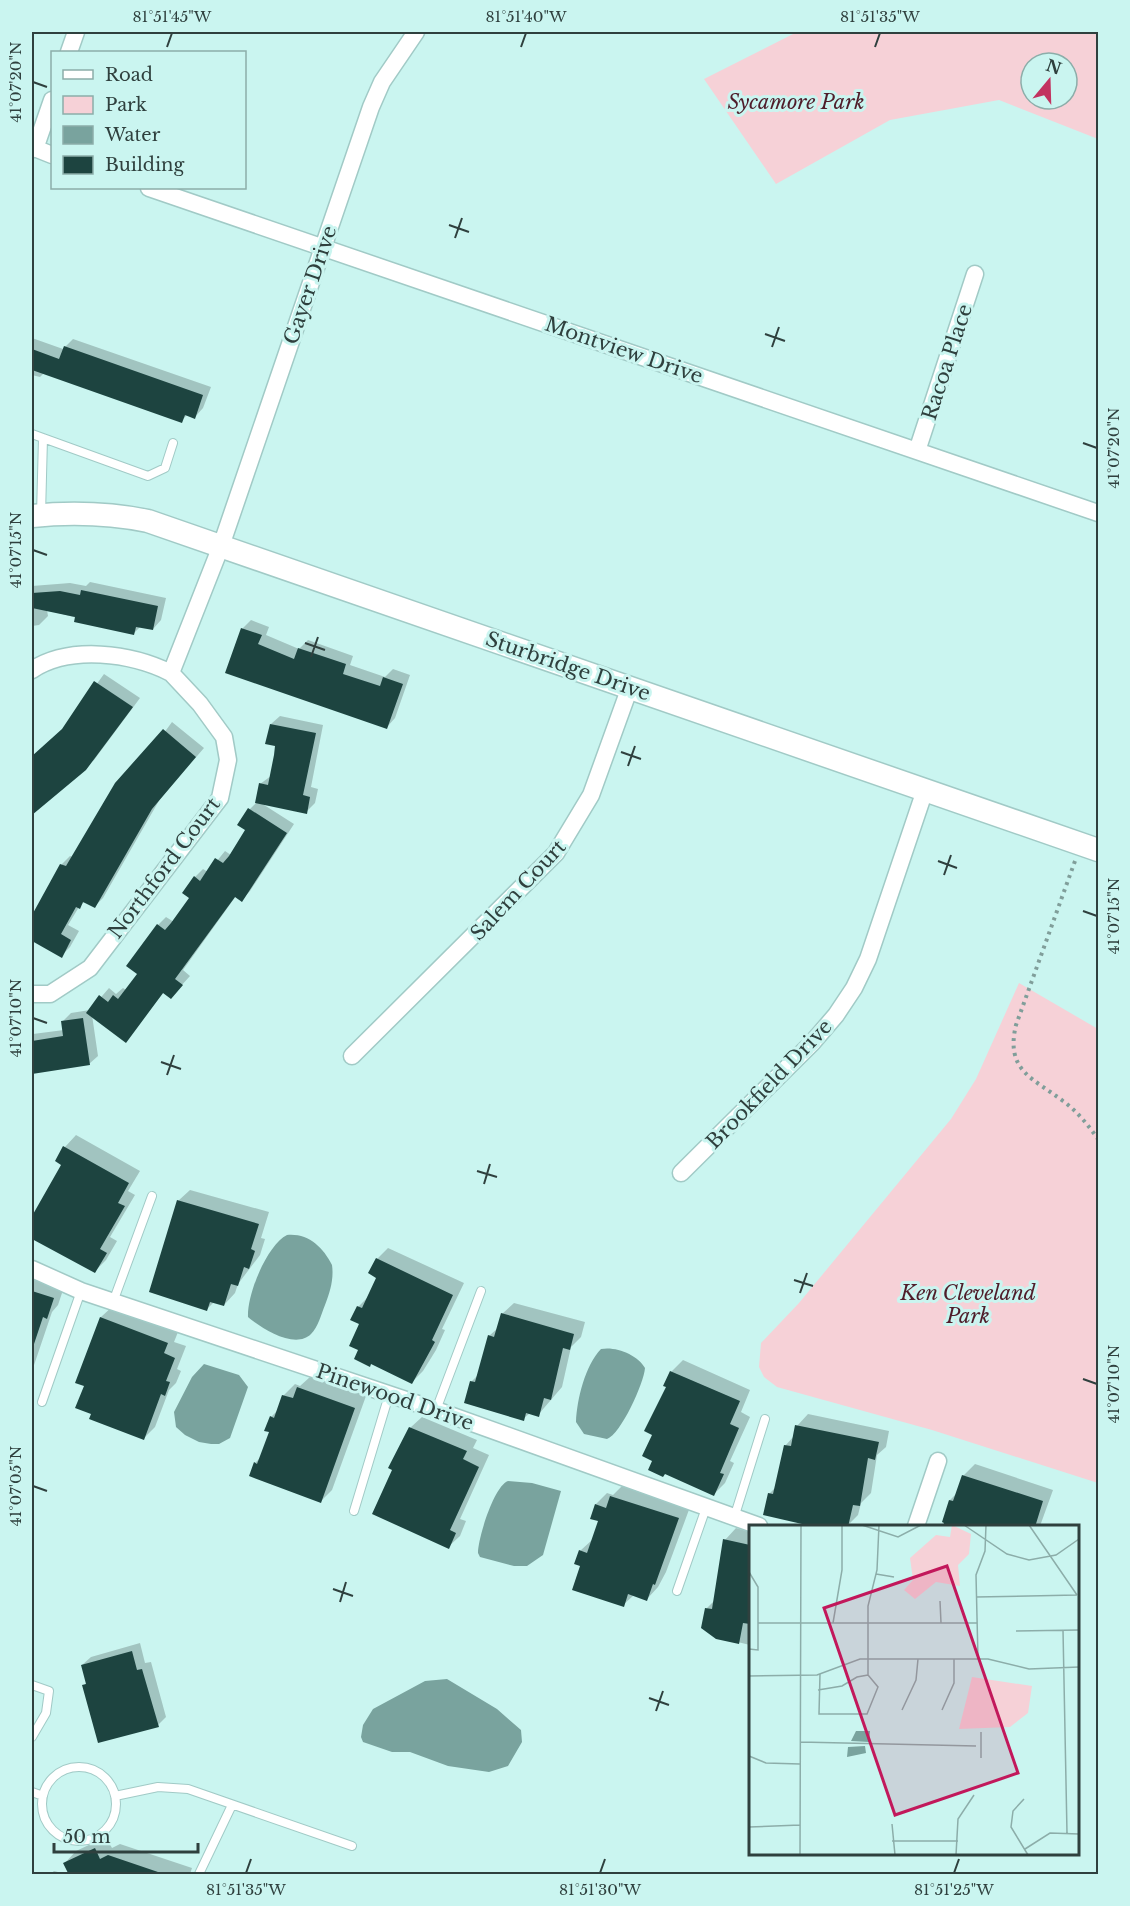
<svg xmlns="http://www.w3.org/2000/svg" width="1130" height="1906" viewBox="0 0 1130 1906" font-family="'Libre Baskerville',serif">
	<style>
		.green { fill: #f6d1d7; fill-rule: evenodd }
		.water { fill: #79a39e }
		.shadow { fill: #0003 }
		.building { fill: #1d4440 }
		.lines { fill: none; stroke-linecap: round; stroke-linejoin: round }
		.lane-casing { stroke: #a1cac6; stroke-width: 10 }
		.street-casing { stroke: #a1cac6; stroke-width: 19 }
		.secondary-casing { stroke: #a1cac6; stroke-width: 25 }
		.path { stroke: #809e9a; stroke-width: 4; stroke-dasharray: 3 4.5; stroke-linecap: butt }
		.lane { stroke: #fff; stroke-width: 8 }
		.street { stroke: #fff; stroke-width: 16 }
		.secondary { stroke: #fff; stroke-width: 22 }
		.ticks { fill: none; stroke: #2f403e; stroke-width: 2 }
		.labels { text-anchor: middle; stroke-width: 6; stroke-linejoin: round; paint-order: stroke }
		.park-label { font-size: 20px; font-style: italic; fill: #4f1d2a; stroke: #caf5f0 }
		.street-label { font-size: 20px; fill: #2f403e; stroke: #caf5f0 }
		.inset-road { fill: none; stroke: #8cada9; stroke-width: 1.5 }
		.view { fill: #c2185b; fill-opacity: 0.15; stroke: #c2185b; stroke-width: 3 }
		.inset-edge { fill: none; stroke: #2f403e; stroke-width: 3 }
		.neatline { fill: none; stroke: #2f403e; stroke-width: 2 }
		.ticks-label { font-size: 15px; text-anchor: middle; fill: #2f403e }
	</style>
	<rect width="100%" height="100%" fill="#caf5f0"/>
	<!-- green -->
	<path class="green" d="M797,32H1098V139L999,100L890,120L776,184L704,79ZM1031,63H1067V99H1031Z
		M1019,983L1098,1029V1483L932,1430L777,1387L764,1377L759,1367L761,1343L799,1303L951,1119L976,1079Z"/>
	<!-- water -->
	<path class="water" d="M287,1235C308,1233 323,1247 332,1265C334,1279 330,1292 325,1305C321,1315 318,1327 311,1334C295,1350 261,1328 248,1317C247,1294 267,1245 287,1235Z
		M601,1349C616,1346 638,1355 645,1368C644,1383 621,1434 607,1439L584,1434L576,1422C577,1399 585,1366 601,1349Z
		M204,1364L239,1375L248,1387L230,1438L219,1444H211L199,1442L185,1435L176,1427L174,1412L192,1377Z
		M508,1481L532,1483L561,1491L543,1555L527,1566H514L480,1557L478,1553C478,1538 494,1486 508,1481Z
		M447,1679L497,1709L521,1730L522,1742L508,1766L489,1772L448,1766L410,1752H392L363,1742L361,1737L363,1725L373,1709L425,1681Z"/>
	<!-- shadow -->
	<path class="shadow" d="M32,338L63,349L73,339L211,387L203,408L195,417L188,414L181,421L44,373L40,377L32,375Z
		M90,582L166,598L161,620L153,629L141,626L134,633L47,610L48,616L39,625L32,626V586L70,583L86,586Z
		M251,620L269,627L266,635L299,649L308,640L353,656L350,665L385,677L393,669L410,675L395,718L387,727L227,672L243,628Z
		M104,674L140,698L94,760L32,813V758L65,728Z
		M280,716L323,725L311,787L318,789L315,803L306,812L261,803L294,824L250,891L242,900L236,896L183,970L190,976L171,997L164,992L125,1041L92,1015L98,1056L89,1064L32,1072V1027L33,1034L64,1030L62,1022L71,1013L90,1010L109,988L116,994L123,988L126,990L139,974L158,925L166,917L174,922L191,898L195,877L203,869L208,872L225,851L231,855L247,830L250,809L257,802L260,784L271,776L277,745L271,724Z
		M172,722L204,748L160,799L103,898L95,906L85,901L79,907L68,925L79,931L70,947L61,956L32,939V919L62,864L70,856L73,857Z
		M76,1135L140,1171L128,1191L135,1195L110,1237L117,1241L106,1260L95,1271L32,1231V1218L63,1164L57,1161L65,1147Z
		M190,1190L269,1212L261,1238L265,1239L260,1255L238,1284L235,1293L224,1305L214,1302L207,1309L178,1201Z
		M388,1248L464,1283L442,1329L445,1330L436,1350L423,1371L412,1382L360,1350L358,1307L370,1295L378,1277L377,1259Z
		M32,1275L64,1287L58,1305L52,1312L32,1371Z
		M514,1303L585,1322L581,1337L571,1347L562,1387L538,1415L530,1413L523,1419L471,1382L479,1374L489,1336L499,1327L502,1314Z
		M113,1306L178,1332L174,1342L186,1346L177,1369L181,1371L176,1383L169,1390L155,1427L144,1438L93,1413L86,1385L77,1382L101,1317Z
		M683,1360L750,1390L741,1412L750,1417L730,1461L734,1463L725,1483L714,1494L654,1460V1434L668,1386L665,1385L671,1372Z
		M310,1377L366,1396L332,1490L321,1501L255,1463L261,1457L271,1432V1417L278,1410L283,1396L295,1384L300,1386Z
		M808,1414L889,1431L886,1447L877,1455L871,1493L861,1503L858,1515L847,1526L769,1494L777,1486L785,1446L794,1436L797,1426Z
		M422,1417L477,1440L473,1448L489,1455L460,1519L466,1521L460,1536L448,1547L394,1469L410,1428Z
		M975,1464L1053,1490L1040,1526H943L950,1500L957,1493L963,1476Z
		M623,1485L690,1507L666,1572L658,1587L647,1599L634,1595L623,1605L582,1565L580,1551L592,1540L600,1520L596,1504L607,1493L613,1495Z
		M736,1528L750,1532V1645L717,1637L707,1608L715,1600L725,1540Z
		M140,1643L145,1663L151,1662L166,1717L158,1725L84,1686L87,1682L82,1665L91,1657Z
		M106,1837L112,1848L120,1844L192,1868L190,1874H66L69,1872L65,1863L76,1851Z
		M54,1871L66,1874H50Z"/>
	<!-- building -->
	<path class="building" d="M64,346L203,395L195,419L185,415L182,423L32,370V349L59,359Z
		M81,590L158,606L153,630L136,627L134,635L74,622L75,617L32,608V593L60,591L80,595Z
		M241,628L262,635L258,644L294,659L298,648L346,664L343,674L380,686L383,677L403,684L387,729L225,673Z
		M94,681L133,707L86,770L32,815V756L62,729Z
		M270,724L316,733L303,795L310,797L307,814L255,803L259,783L268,785L274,755L275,746L265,744Z
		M163,729L196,757L152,809L95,908L83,902L80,909L76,907L61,934L71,940L62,958L32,941V915L60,864L66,866L115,783Z
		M248,808L287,833L242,902L235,897L175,979L183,985L171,999L163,993L126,1043L86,1013L99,995L108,1002L113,995L118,999L137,974L126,966L157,924L165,930L171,923L189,898L182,893L194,876L200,881L215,858L223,863L229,856L245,830L237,825Z
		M83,1018L90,1065L32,1074V1041L63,1036L61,1021Z
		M63,1146L129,1183L118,1203L125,1206L100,1249L107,1253L95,1273L32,1239V1216L61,1165L55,1161Z
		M177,1200L259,1224L251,1249L255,1251L249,1269L244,1267L238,1286L231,1284L224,1306L210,1302L207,1311L149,1292Z
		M376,1258L453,1295L432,1340L435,1342L412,1384L371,1364L370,1367L354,1359L358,1350L349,1346L359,1324L350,1320L357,1306L362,1308L376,1278L368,1273Z
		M32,1291L54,1298L47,1319L43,1317L34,1344H32Z
		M501,1313L574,1334L570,1350L563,1348L551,1400L544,1398L539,1417L526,1413L524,1421L464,1403L470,1381L475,1382L488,1335L494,1337Z
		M100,1317L168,1343L164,1353L175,1358L166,1381L170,1382L165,1396L161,1394L144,1440L89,1419L91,1414L75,1408L84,1386L75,1383Z
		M670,1371L740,1401L730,1424L739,1428L720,1473L724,1474L714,1496L665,1474L663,1477L648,1470L652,1461L642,1456L652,1435L644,1431L666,1387L663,1386Z
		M297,1387L355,1408L321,1503L249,1476L254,1462L257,1464L269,1432L264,1431L270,1416L274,1418L282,1395L293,1398Z
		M795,1425L879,1442L875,1460L868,1458L860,1506L853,1505L848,1527H815L763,1515L768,1493L773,1494L784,1445L791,1446Z
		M409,1427L467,1451L463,1459L479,1467L450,1530L456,1533L449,1549L372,1514L392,1470L388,1468Z
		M962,1475L1043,1501L1035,1527H943L944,1523L942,1522L949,1500L953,1501Z
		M610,1496L679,1518L655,1585L653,1584L647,1601L628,1594L624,1607L572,1590L580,1566L574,1564L579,1550L587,1553L598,1521L590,1519L595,1504L606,1508Z
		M723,1539L750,1545V1624L743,1623L739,1644L716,1639L701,1628L705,1608L712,1609Z
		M132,1651L137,1670L142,1669L159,1727L98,1743L82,1685L86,1684L81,1665Z
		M95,1848L100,1859L108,1855L158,1872L157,1875H66L68,1873L63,1863Z"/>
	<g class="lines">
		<defs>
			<path id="lane" d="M32,434L43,438
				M41,515L43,438L148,476L165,468L173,443
				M113,1302L152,1196
				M42,1402L81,1291
				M436,1410L481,1291
				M354,1511L389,1395
				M734,1518L765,1419
				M677,1591L706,1508
				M32,1685L49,1691L46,1713L32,1737
				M42 1804a37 37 0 1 1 74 0a37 37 0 1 1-74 0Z
				M32,1792L43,1796
				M115,1796L158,1787L188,1789L352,1846
				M199,1874L232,1805"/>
			<path id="street" d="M69,52L76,32
				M32,147L52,155
				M35,149L52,100
				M149,188L1098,513
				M917,451L975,274
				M32,670C70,645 131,653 171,673
				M32,994H50L90,968L220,798L228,760L224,737L200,704L171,673L221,546L371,107L382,82L416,32
				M352,1056L556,853L591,795L630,687
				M681,1173L812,1043L836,1015L854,988L868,959L925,790
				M32,1269L81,1291L436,1410L759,1526
				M916,1526L938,1461"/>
			<path id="secondary" d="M32,516C72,512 108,513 148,521L1098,850"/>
		</defs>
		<!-- lane casing -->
		<use href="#lane" class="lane-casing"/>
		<!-- street casing -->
		<use href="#street" class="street-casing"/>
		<!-- secondary casing -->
		<use href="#secondary" class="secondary-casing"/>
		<!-- path -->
		<path class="path" d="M1075,861L1016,1025C1005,1071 1033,1078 1063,1101C1077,1111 1088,1125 1098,1139"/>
		<!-- lane -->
		<use href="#lane" class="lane"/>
		<!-- street -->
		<use href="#street" class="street"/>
		<!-- secondary -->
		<use href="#secondary" class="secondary"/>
	</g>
	<!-- ticks -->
	<path class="ticks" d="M167,47L172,33M521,47L526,33M875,47L880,33M33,82L47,87M449,225L469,232M455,238L462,218M765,334L785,341M772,347L779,327M1083,443L1097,448M33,550L47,555M305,643L325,650M311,657L318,637M621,752L641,759M628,766L635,746M938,861L957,868M944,875L951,855M1083,911L1097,916M33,1018L47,1023M161,1062L181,1069M167,1075L174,1055M477,1171L497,1177M484,1184L490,1164M794,1280L813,1286M800,1293L807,1273M1083,1379L1097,1384M33,1486L47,1491M333,1589L353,1596M340,1602L346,1582M649,1698L669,1705M656,1711L663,1691M246,1873L251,1859M600,1873L605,1859M954,1873L959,1859"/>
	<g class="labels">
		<!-- park labels -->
		<g class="park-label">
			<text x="796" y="109">Sycamore Park</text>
			<text x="968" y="1300">Ken Cleveland<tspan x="968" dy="23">Park</tspan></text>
		</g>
		<!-- street labels -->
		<g class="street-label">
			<text transform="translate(310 285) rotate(-71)" y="7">Gayer Drive</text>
			<text transform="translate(624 350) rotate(19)" y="7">Montview Drive</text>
			<text transform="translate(947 362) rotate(-72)" y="7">Racoa Place</text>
			<text transform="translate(568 666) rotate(19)" y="7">Sturbridge Drive</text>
			<text transform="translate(164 868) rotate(-53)" y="7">Northford Court</text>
			<text transform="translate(518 890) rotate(-47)" y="7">Salem Court</text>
			<text transform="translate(769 1084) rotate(-46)" y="7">Brookfield Drive</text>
			<text transform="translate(395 1397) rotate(19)" y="7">Pinewood Drive</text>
		</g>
	</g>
	<!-- overview -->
	<g transform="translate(749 1525)">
		<rect width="330" height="330" fill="#caf5f0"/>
		<path d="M203,0L222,9L220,29L209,40L211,61L187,57L166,74L155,65L164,55L161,33L187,10L201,12ZM223,152L283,161L279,188L261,202L210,204Z" fill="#f6d1d7"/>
		<path d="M107,206H121L120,217L102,216ZM99,222L116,221L117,228L98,232Z" fill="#79a39e"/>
		<path class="inset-road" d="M113,0L149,12L172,0M215,0L258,29L280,35L307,30L330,14M280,0L328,70M0,47L9,62V125L0,124M127,49L145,52M227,72L328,70M191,76L192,98M9,98H228M84,98L93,45V0M314,105L318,308M267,106L330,105M229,134L227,50L236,26L237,0M71,149L70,189H118L129,162L119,150V81L128,45L130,0M0,151L68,150L111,134H239L280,144L330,142M69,165L93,161L108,152L119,150M153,185L167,155L169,134M193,185L205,158V134M232,207V233M51,217L227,221M0,231L17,238L51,239M275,274L264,286L262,302L279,330M143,299L146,330M0,302L51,300M143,316H209M276,324L301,308L330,309M51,330L52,0M207,330L209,294L225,270"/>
		<path class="view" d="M198,41L269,248L146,290L75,83Z"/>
		<rect width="330" height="330" class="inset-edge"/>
	</g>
	<!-- border -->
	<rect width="1130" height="1906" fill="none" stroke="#caf5f0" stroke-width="66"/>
	<!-- legend -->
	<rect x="51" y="51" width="195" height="138" fill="#caf5f0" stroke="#8cada9" stroke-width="1.5"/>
	<rect x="63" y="70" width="30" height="9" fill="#ffffff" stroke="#8cada9" stroke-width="1.5"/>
	<text x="105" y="81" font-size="18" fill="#2f403e">Road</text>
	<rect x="63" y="96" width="30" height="18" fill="#f6d1d7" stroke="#8cada9" stroke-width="1.5"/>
	<text x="105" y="111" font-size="18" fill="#2f403e">Park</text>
	<rect x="63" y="126" width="30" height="18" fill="#79a39e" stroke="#8cada9" stroke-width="1.5"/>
	<text x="105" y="141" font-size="18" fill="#2f403e">Water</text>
	<rect x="63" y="156" width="30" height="18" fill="#1d4440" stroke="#8cada9" stroke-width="1.5"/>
	<text x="105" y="171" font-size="18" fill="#2f403e">Building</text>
	<!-- north arrow -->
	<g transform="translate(1049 81) rotate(19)"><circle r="28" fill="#caf5f0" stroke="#8cada9" stroke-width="1.5"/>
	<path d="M0-4.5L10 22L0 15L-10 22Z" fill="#c23360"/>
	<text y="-9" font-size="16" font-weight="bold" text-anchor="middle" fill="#2f403e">N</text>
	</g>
	<!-- scale -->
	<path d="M54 1843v9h144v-9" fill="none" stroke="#2f403e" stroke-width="3"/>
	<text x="63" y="1843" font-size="18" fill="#2f403e" stroke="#caf5f0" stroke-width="4.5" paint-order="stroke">50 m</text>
	<rect x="33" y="33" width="1064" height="1840" class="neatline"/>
	<g class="ticks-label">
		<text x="172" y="22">81°51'45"W</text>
		<text x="526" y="22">81°51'40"W</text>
		<text x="880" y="22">81°51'35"W</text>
		<text transform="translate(16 82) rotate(-90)" y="5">41°07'20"N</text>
		<text transform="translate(1114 448) rotate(-90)" y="5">41°07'20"N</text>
		<text transform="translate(16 550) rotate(-90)" y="5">41°07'15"N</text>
		<text transform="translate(1114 916) rotate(-90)" y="5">41°07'15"N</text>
		<text transform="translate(16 1018) rotate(-90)" y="5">41°07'10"N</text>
		<text transform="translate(1114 1384) rotate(-90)" y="5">41°07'10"N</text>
		<text transform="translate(16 1486) rotate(-90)" y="5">41°07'05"N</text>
		<text x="246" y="1895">81°51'35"W</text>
		<text x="600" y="1895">81°51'30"W</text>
		<text x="954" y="1895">81°51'25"W</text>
	</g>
</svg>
